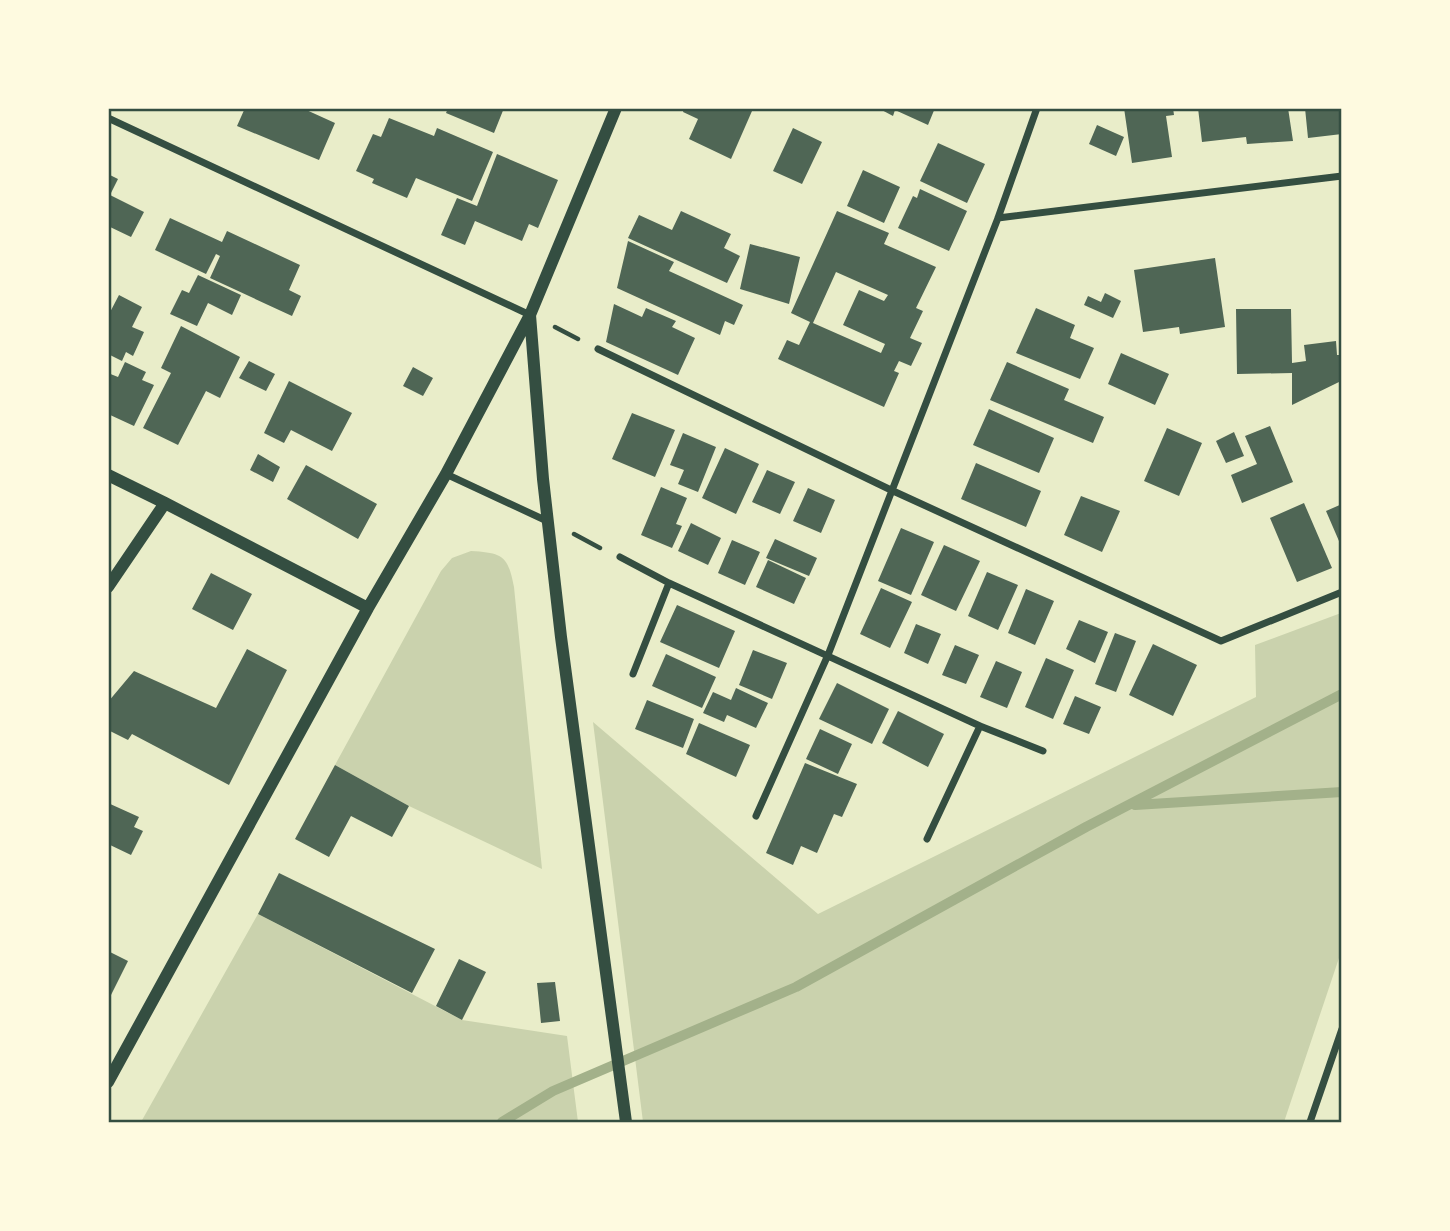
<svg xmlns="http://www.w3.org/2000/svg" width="1450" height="1231" viewBox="0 0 1450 1231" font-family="'Public Sans',sans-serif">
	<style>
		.green { fill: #cad2ad }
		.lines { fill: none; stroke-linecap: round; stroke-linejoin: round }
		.stream { stroke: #a3b18a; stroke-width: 10 }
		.building { fill: #4f6655; fill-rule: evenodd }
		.path { stroke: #344e41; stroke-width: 4.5 }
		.minor { stroke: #344e41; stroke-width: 7 }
		.tertiary { stroke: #344e41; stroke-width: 12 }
		.neatline { fill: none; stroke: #344e41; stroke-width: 2.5 }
	</style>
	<rect width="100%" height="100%" fill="#e9edc9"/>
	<!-- green -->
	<path class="green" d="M471,551C502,553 508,555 514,587L542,869L409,806L335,765L441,571L452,558Z
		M1341,613V952L1284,1122H643L593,722L818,914L1256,697L1255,645Z
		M258,914L462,1020L567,1036L578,1122H141Z"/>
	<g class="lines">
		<!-- stream -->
		<path class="stream" d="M1135,805L1342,792
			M502,1122L553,1091L796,987L1086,827L1342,694"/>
	</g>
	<!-- building -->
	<path class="building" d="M245,108H302L335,123L319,160L237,126Z
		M448,108H504L494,133L446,113Z
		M684,108H746L752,111L731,159L689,139L698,119L683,112Z
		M878,108H935L928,125L895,110L893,116Z
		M1124,108H1173L1174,115L1166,116L1172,157L1132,163Z
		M1198,108H1288L1293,141L1247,144L1246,137L1202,142Z
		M1305,108H1342V134L1308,138Z
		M389,118L434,136L437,128L493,152L472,201L416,178L407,198L372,183L374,179L356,171L373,134L381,137Z
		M1097,125L1124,137L1116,156L1089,144Z
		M793,128L822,142L802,184L773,171Z
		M938,143L985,164L967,203L920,181Z
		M497,154L558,180L538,228L529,224L522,241L475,221L465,245L441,235L457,198L477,206Z
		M863,170L900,187L884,223L847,206Z
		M108,174L118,179L110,195L144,212L131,237L108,226Z
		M920,189L967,211L949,251L898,228L913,196L917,198Z
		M681,211L731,234L724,248L740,256L727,283L628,238L639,215L672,230Z
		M837,211L889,233L884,244L936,267L916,308L923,311L910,338L922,343L911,366L899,361L894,371L899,373L884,407L778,359L787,340L799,345L810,322L791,313ZM836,272L888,295L884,301L859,290L843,325L885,344L881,353L813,323Z
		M170,218L222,242L227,231L300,265L289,290L301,296L292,316L210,278L220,256L216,254L206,274L155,250Z
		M628,241L674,262L669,271L743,305L734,325L725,321L720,335L617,288Z
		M750,244L800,257L789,304L740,289Z
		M1215,258L1225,327L1180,334L1179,327L1143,332L1134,270Z
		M198,275L241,295L232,315L208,303L197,326L170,314L182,290L189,293Z
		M1105,293L1121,301L1113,318L1084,305L1088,296L1101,302Z
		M119,295L142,307L132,327L144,332L133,356L126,352L122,361L108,354V316Z
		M614,304L642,317L646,308L676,321L672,327L695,338L678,375L606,342Z
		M1036,308L1075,325L1070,338L1094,348L1080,379L1016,353Z
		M1236,309H1291L1292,363L1306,361L1304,345L1336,341L1337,355H1342V388L1339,382L1292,405V373L1237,374Z
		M181,326L240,357L220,398L206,391L178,445L143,428L171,373L161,368Z
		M1121,353L1169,374L1155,405L1108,384Z
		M249,361L275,374L266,391L239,378Z
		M125,362L146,372L142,380L154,385L134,426L108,414V373L118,377Z
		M1007,362L1069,389L1064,400L1104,417L1093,443L990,400Z
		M413,367L433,378L423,396L403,386Z
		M289,381L352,413L332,451L291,430L284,443L264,433Z
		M989,409L1054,438L1039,473L973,445Z
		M632,413L675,430L655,477L612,459Z
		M1270,426L1293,482L1242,503L1231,475L1257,464L1245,436Z
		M1167,428L1202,443L1179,496L1144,481Z
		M1234,432L1244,456L1226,463L1216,441Z
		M683,433L716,447L698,492L678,484L684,470L670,465Z
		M725,448L759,464L736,514L702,498Z
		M258,454L280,467L273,482L250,470Z
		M976,463L1041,491L1026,527L961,499Z
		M306,465L377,504L358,539L287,499Z
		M767,470L795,482L780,514L752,502Z
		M661,487L687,498L676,524L682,526L672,548L641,535Z
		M808,488L835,500L821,533L793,521Z
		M1081,496L1120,511L1102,552L1064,535Z
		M1304,503L1332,568L1297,582L1270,518Z
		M1342,504V548L1326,511Z
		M691,523L721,538L708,565L678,551Z
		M901,528L934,542L911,595L878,581Z
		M775,539L817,558L809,576L766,558Z
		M732,540L760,552L745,585L718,573Z
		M944,545L980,561L956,611L921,595Z
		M768,560L806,578L794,604L756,587Z
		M987,572L1018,585L998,630L968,616Z
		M211,573L252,594L233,630L192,609Z
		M881,588L912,602L890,648L860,634Z
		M1026,589L1054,601L1035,645L1008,633Z
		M677,605L735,631L719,668L660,642Z
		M1079,620L1108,632L1095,663L1066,649Z
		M916,624L941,634L928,664L904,653Z
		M1115,633L1136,641L1116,692L1095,684Z
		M1153,644L1197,665L1173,716L1129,695Z
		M955,645L979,655L966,684L942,675Z
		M247,649L287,670L229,785L132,734L128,740L108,730V702L134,671L216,708Z
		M753,650L787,663L772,699L739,685Z
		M666,654L716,677L702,708L652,686Z
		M1046,658L1074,670L1053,719L1025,707Z
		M996,661L1022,672L1007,708L980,697Z
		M837,683L889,709L872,744L819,719Z
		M736,688L768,703L756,728L727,715L724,722L703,713L713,692L731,700Z
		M1075,696L1101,707L1089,734L1063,724Z
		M647,700L694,719L683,748L635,729Z
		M898,711L944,734L928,767L882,743Z
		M699,723L750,745L736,777L686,754Z
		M820,729L852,744L838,774L806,759Z
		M805,763L857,784L842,817L834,814L817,853L801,846L793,865L766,853Z
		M335,765L409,806L392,837L351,816L329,857L295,839Z
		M108,803L139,817L134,827L143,831L131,855L108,844Z
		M279,873L435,949L412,993L258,914Z
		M108,951L128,961L108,1001Z
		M459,959L486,972L462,1020L436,1006Z
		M555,982L560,1021L541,1023L537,983Z"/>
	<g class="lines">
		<!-- path -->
		<path class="path" d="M555,327L578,339
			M574,534L600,548"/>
		<!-- minor -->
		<path class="minor" d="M108,118L530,315
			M998,218L1342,176
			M598,349L891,490L1221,641L1342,592
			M446,474L547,521
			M620,557L669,583L980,726L1043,751
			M633,674L669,583
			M756,816L828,655L998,218L1037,108
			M927,839L980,726
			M1310,1122L1342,1029"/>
		<!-- tertiary -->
		<path class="tertiary" d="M530,315L543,479L561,637L626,1122
			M108,475L165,503L368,608
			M108,587L165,503
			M108,1082L368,608L446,474L530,315L616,108"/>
	</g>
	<!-- border -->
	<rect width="1450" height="1231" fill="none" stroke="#fefae0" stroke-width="220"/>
	<rect x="110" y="110" width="1230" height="1011" class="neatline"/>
</svg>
